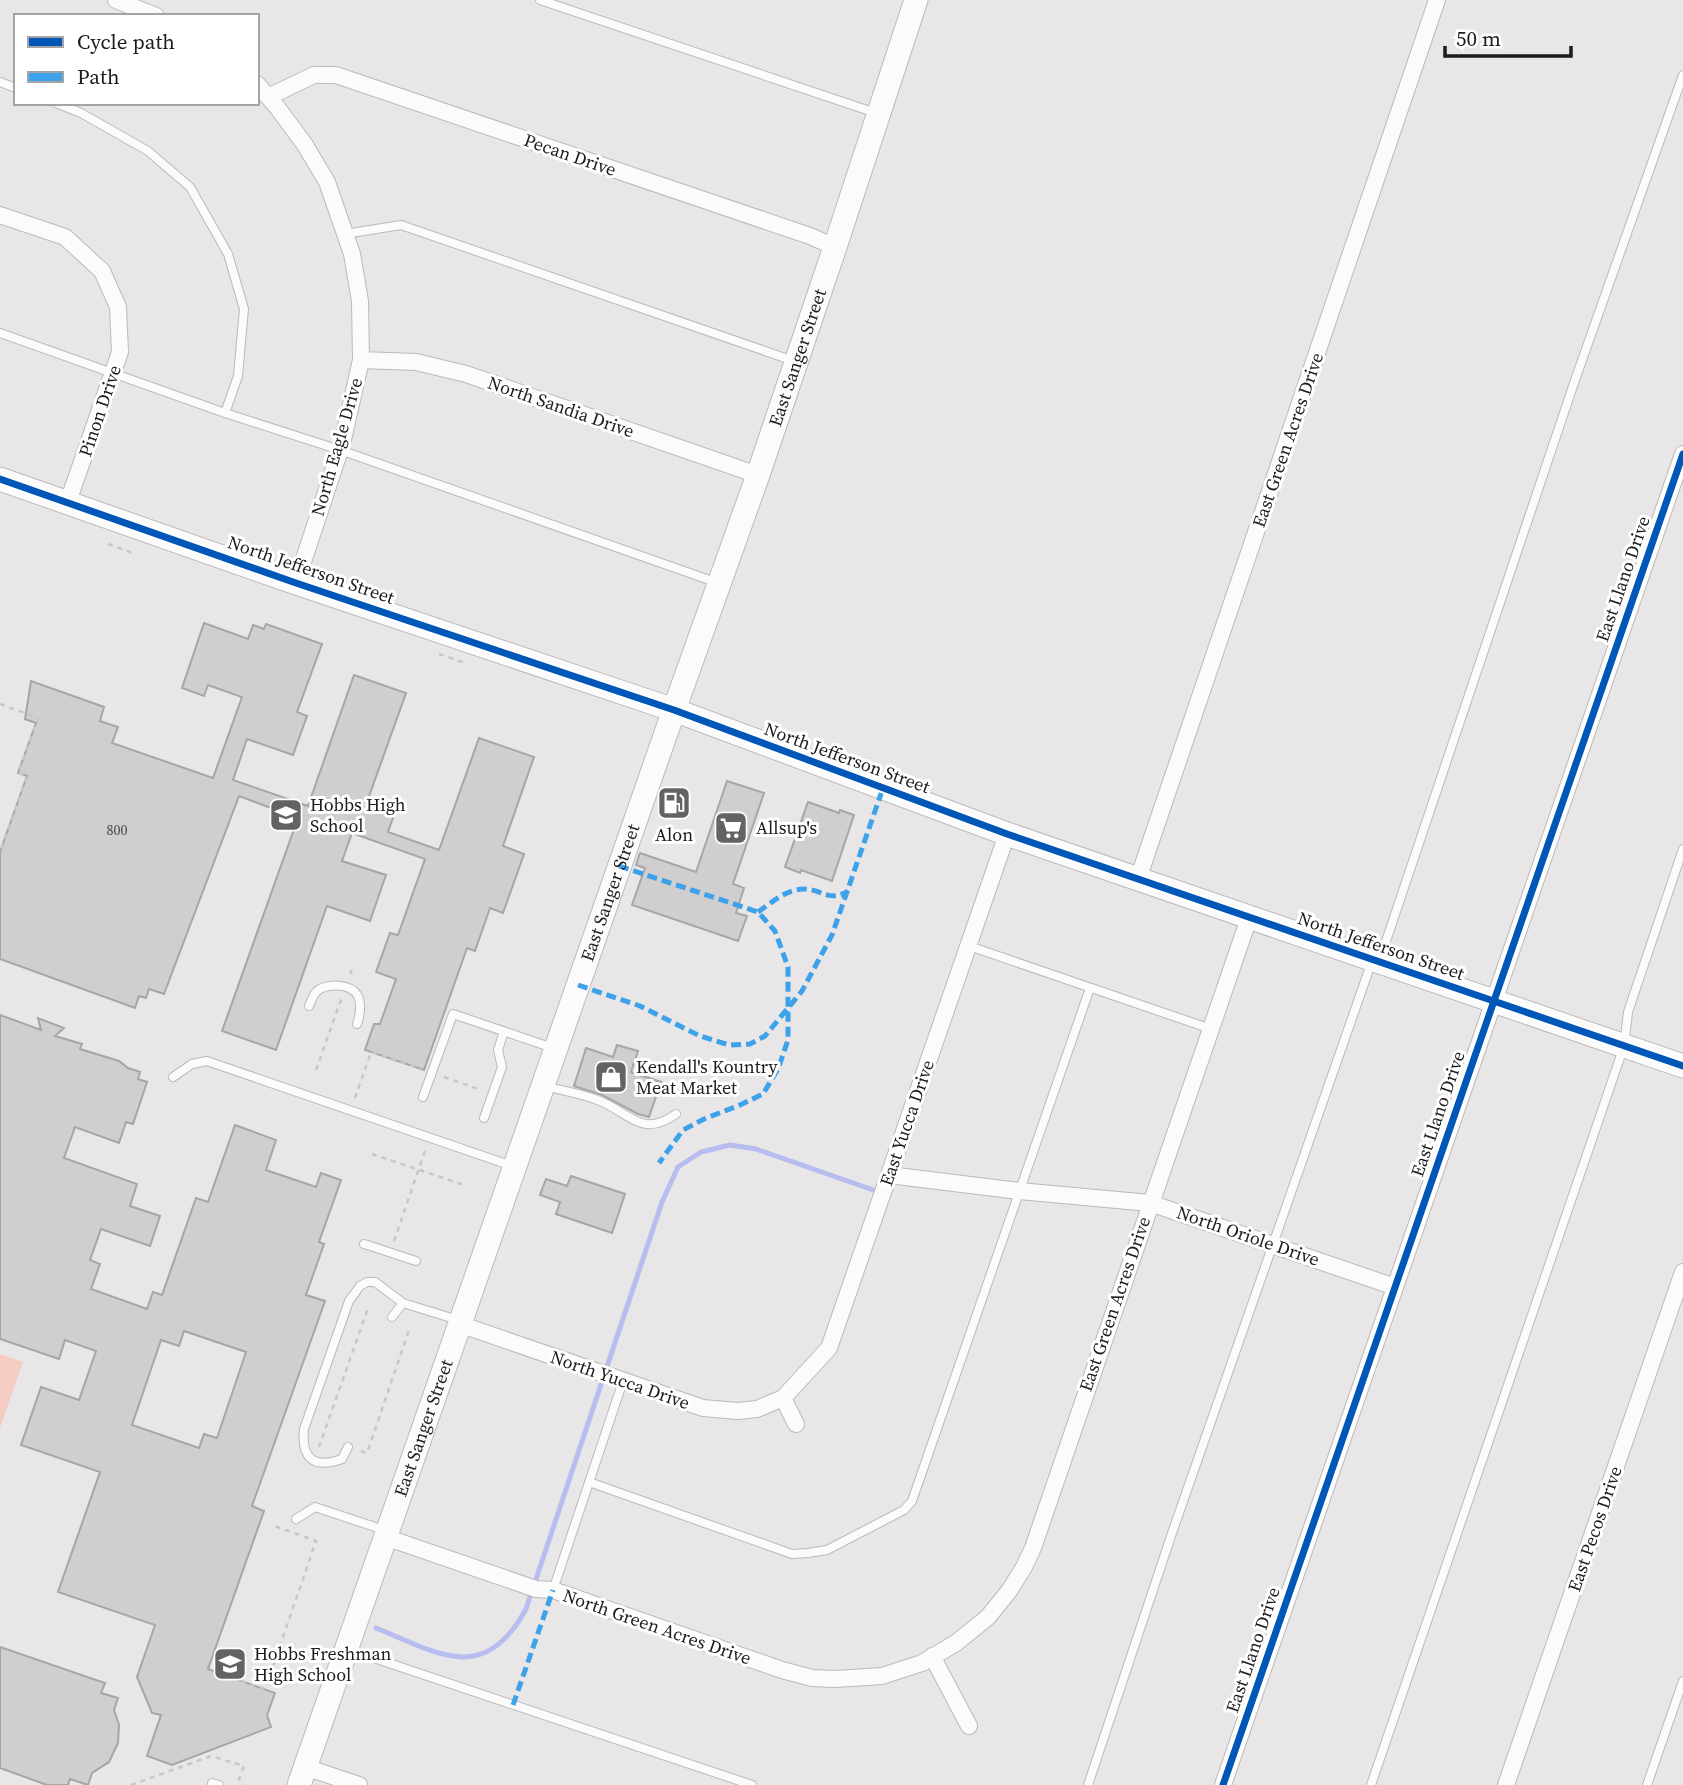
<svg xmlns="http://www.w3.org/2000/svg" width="1683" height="1785" viewBox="0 0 1683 1785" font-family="'Source Serif 4',serif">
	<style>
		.green { fill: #f5ccc4 }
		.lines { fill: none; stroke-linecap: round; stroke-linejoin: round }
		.stream { stroke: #b7bdee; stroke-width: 5 }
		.building { fill: #d0cecf; stroke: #a7a5a5; stroke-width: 2; fill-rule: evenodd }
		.lane-casing { stroke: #bcb9bb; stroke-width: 10 }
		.street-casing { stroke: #bcb9bb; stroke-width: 18 }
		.secondary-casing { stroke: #bcb9bb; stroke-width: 25 }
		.path { stroke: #c8c7c7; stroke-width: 2.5; stroke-dasharray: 5 5; stroke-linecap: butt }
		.lane { stroke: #fcfbfc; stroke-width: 8 }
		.street { stroke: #fcfbfc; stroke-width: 16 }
		.secondary { stroke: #fcfbfc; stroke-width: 23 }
		.quiet { stroke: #3da2ea; stroke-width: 5; stroke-dasharray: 10 5; stroke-linecap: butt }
		.cycleway-casing { stroke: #fff; stroke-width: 11 }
		.cycleway { stroke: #0057b8; stroke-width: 7 }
		.labels { text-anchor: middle; stroke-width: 6; stroke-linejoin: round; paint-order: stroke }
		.number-label { font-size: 14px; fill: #4a484a }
		.street-label { font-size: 18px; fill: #1d1c1d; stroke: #fff }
		.poi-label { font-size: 18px; fill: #1d1c1d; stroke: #fff; text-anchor: start }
	</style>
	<rect width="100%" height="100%" fill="#e9e6e8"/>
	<!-- green -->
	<path class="green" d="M0,1354L23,1362L0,1428Z"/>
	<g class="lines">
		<!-- stream -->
		<path class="stream" d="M376,1628C438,1653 484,1686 526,1609L662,1202L678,1167L701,1152L730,1145L756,1149L879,1192"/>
	</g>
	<!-- building -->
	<path class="building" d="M204,623L248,639L253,625L264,629L266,624L322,644L297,712L307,716L293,755L247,739L233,780L308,806L354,675L406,693L367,802L395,812L388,832L439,850L479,738L534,757L503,846L524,854L503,913L490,908L475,951L467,948L424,1070L365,1050L374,1024H380L396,979L376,972L390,933L398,935L425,859L352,833L342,861L386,875L370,921L327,906L276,1050L222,1031L298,818L239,796L164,994L149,989L146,998L139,996L135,1008L0,959V852L27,776L18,773L36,723L25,719L31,681L104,707L100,721L118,727L112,743L213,778L242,697L208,685L204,696L182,688Z
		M727,781L764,793L733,884L744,888L736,913L747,916L738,941L632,905L645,868L636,865L640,853L696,872Z
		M808,802L839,813L840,810L854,815L832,881L801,870L800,873L785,867Z
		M0,1015L41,1030L38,1018L64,1028L55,1036L82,1044L80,1049L119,1061L128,1068L140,1072L138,1079L147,1082L133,1124L126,1122L119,1143L75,1127L64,1158L137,1184L130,1206L160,1216L150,1246L101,1229L90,1260L100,1264L91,1289L147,1309L153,1292L162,1295L196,1198L208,1202L235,1125L276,1140L266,1170L316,1187L321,1173L341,1180L319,1242L324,1244L306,1295L325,1301L252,1506L264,1511L208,1669L275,1693L267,1715L271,1727L172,1765L147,1756L161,1715L152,1713L137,1677L155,1625L58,1592L100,1472L21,1445L41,1387L79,1400L96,1351L65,1340L59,1359L0,1339ZM184,1331L246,1352L217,1438L204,1434L199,1448L132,1425L161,1340L179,1346Z
		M617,1045L638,1051L631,1072L661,1082L649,1117L638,1114L602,1095L574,1086L586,1048L613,1057Z
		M571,1176L625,1194L612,1233L556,1214L560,1202L540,1195L546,1179L567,1186Z
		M0,1647L105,1683L101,1693L118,1698L114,1710L119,1725L118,1743L109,1762L92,1773L88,1785L70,1779L68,1785H47L0,1768Z"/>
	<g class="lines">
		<defs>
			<path id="lane" d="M540,0L876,113
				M0,82L16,88
				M56,103L81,113L148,151L190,187L228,254L244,309L238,376L225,413
				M345,234L401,225L794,361
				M0,333L225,413L340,450L718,583
				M969,946L1211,1029
				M1380,959L1574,383L1683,75
				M309,1006C311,1001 313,995 317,991C327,983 351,983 358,996C362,1005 360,1015 357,1024
				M173,1077L192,1064L207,1061L512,1166
				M545,1086C563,1091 583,1094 600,1101C631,1114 642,1138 676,1114
				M423,1097L453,1014L553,1048
				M484,1118L502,1067L498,1050L504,1031
				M364,1244L416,1261
				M392,1317L403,1303
				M348,1447L342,1459C314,1469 301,1459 304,1429L349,1301L360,1286L367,1282H375L403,1303L458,1320
				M589,1482L792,1554L808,1553L827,1550L904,1510L912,1501L1090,988
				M296,1519L315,1507L384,1530
				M553,1590L623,1381
				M347,1649L752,1785
				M212,1783L219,1785
				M1088,1785L1171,1536L1372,961
				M1371,1785L1624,1046L1628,1012L1683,849
				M1647,1785L1683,1681"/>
			<path id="street" d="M116,0L156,16
				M257,84L277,107L305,145L327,182L352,254L360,301L361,360L342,444L296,583
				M268,97L314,75H336L810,236L835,247
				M0,215L65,237L102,271L118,307L120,352L68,502
				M361,360L416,362L466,374L758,475
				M1138,879L1437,0
				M889,1175L1019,1191L1150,1203L1395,1287
				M459,1324L703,1408L738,1411L757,1409L783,1398L829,1348L1007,834
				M783,1398L796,1424
				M385,1537L536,1589L553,1590L782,1670L812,1678L835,1679L882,1676L922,1663L956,1643L988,1617L1009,1591L1024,1567L1033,1548L1249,918
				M932,1656L969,1726
				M305,1767L359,1785
				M1223,1785L1683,454
				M1506,1785L1683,1272"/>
			<g id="secondary">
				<path d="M0,479L296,583L674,710L1007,834L1683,1066"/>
				<path id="s1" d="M299,1785L674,710L758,475L835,247L916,0"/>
			</g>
		</defs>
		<!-- lane casing -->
		<use href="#lane" class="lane-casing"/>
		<!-- street casing -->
		<use href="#street" class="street-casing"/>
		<!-- secondary casing -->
		<use href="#secondary" class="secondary-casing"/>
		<!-- path -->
		<path class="path" d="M108,544L133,553
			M439,654L468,664
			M0,704L38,718L18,773L27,776L0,852
			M350,974L353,967
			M316,1070L342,997
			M444,1077L481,1090
			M355,1098L371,1052L421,1069
			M372,1154L467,1186
			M394,1241L426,1148
			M319,1447L368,1308
			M361,1451L367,1453L409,1330
			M222,1674L265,1689L316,1541L272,1525
			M131,1785L211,1756L244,1766L239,1779L243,1785"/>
		<!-- lane -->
		<use href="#lane" class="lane"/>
		<!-- street -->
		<use href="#street" class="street"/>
		<!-- secondary -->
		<use href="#secondary" class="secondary"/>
		<!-- quiet -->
		<path class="quiet" d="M619,866L758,912L775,931L788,967V1040L778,1069L763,1094L740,1105L704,1119L683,1130L659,1163
			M758,912C771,903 786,889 804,889C821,889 830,903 848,891
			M578,985L640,1006L700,1036L729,1045L750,1044L765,1036L802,991L832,935L883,788
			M513,1705L553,1590"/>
		<defs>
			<path id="cycleway" d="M0,479L296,583L674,710L1007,834L1683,1066
				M1223,1785L1683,454"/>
		</defs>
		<!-- cycleway casing -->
		<use href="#cycleway" class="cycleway-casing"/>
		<!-- cycleway -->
		<use href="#cycleway" class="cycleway"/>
	</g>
	<!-- icons -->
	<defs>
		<symbol id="fuel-square" viewBox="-11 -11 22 22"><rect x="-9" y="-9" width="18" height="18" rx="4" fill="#646364" stroke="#fff"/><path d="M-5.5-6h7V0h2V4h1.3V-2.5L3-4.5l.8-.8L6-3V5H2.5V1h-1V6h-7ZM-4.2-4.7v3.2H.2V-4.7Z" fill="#fff"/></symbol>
		<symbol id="school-square" viewBox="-11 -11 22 22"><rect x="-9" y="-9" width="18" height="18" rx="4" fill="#646364" stroke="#fff"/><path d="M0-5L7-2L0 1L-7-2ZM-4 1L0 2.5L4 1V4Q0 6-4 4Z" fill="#fff"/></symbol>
		<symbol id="supermarket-square" viewBox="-11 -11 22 22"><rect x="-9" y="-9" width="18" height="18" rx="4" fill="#646364" stroke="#fff"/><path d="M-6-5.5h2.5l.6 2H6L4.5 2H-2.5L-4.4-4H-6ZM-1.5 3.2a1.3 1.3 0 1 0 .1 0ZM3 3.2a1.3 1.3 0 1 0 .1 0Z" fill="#fff"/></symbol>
		<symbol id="shop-square" viewBox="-11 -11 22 22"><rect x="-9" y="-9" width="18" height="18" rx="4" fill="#646364" stroke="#fff"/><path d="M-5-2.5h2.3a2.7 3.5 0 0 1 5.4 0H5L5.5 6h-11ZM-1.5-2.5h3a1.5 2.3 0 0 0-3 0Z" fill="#fff"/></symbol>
	</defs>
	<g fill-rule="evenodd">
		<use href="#fuel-square" x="655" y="784" width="38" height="38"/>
		<use href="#school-square" x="267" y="796" width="38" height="38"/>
		<use href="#supermarket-square" x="712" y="809" width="38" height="38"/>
		<use href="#shop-square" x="592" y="1058" width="38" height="38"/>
		<use href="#school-square" x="211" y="1645" width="38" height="38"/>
	</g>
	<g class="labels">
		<!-- number labels -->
		<g class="number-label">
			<text x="117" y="835">800</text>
		</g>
		<!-- street labels -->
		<g class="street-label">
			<text transform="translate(570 155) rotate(19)" y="6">Pecan Drive</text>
			<text dy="6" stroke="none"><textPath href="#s1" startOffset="1512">East Sanger Street</textPath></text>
			<text transform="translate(561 407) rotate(19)" y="6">North Sandia Drive</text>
			<text transform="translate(100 411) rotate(-71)" y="6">Pinon Drive</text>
			<text transform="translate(1288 440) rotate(-71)" y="6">East Green Acres Drive</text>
			<text transform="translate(337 447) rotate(-74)" y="6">North Eagle Drive</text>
			<text transform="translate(311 570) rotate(19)" y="6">North Jefferson Street</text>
			<text transform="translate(1623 579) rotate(-71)" y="6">East Llano Drive</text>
			<text transform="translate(847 758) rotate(20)" y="6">North Jefferson Street</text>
			<text dy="6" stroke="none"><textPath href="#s1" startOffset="945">East Sanger Street</textPath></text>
			<text transform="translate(1381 946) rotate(19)" y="6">North Jefferson Street</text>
			<text transform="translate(1438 1114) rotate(-71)" y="6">East Llano Drive</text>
			<text transform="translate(907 1123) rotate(-71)" y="6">East Yucca Drive</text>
			<text transform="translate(1248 1236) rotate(19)" y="6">North Oriole Drive</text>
			<text transform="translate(1115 1304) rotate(-71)" y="6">East Green Acres Drive</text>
			<text transform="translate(620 1380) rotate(19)" y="6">North Yucca Drive</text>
			<text dy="6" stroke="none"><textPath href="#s1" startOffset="378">East Sanger Street</textPath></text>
			<text transform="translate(1595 1529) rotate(-71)" y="6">East Pecos Drive</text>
			<text transform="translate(657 1627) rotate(19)" y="6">North Green Acres Drive</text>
			<text transform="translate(1253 1650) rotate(-71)" y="6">East Llano Drive</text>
		</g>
		<!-- poi labels -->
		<g class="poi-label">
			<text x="310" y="811">Hobbs High<tspan x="310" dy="21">School</tspan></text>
			<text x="756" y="834">Allsup's</text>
			<text x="674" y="841" text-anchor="middle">Alon</text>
			<text x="636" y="1073">Kendall's Kountry<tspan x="636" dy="21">Meat Market</tspan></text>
			<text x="254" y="1660">Hobbs Freshman<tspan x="254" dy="21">High School</tspan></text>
		</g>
	</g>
	<!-- legend -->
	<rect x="14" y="14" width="245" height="91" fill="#ffffff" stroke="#a5a4a5" stroke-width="2"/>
	<rect x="28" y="37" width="35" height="10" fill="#0057b8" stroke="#a5a4a5" stroke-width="2"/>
	<text x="77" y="49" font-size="21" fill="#1d1c1d">Cycle path</text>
	<rect x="28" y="72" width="35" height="10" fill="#3da2ea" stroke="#a5a4a5" stroke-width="2"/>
	<text x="77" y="84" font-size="21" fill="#1d1c1d">Path</text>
	<!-- scale -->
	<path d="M1445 46v10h126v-10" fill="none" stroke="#1d1c1d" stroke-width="3.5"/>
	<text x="1456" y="46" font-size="21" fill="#1d1c1d" stroke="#ffffff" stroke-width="5" paint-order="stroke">50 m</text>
</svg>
